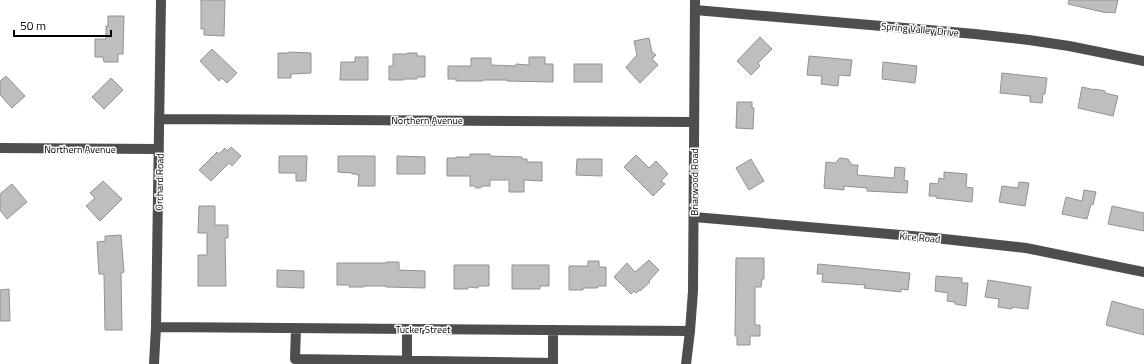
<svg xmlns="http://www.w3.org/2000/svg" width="1144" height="364" viewBox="0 0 1144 364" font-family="'Titillium Web',sans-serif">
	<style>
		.building { fill: #bebebe; stroke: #929292 }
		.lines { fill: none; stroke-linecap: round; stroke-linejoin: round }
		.minor { stroke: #4e4e4e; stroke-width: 10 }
		.labels { text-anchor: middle; stroke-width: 3; stroke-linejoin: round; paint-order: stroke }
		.street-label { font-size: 10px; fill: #000; stroke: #fff }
	</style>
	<rect width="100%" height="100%" fill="#fff"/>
	<!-- building -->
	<path class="building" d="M201,0H225L224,36L204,35V29H201Z
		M1069,0H1118L1115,13L1108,12L1107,13L1068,4Z
		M108,16H124L123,54H118V62H104L103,57H95V39H106V26H108Z
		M760,37L772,49L758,63L760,66L751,75L737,61Z
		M649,38L652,52L656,55L652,59L658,65L640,83L628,70L626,67L637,55L634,41Z
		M212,49L237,73L227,83L222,78L219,81L200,61Z
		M289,52L311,53V73L291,74V78H278V53H289Z
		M407,53H417V56H425V77H417V79H404V80H389V66H393V54H407Z
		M809,56L852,60L850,76L839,75L838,86L821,84L822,76L807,75Z
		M355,57H368V80H340L341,62H355Z
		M529,57H545V64H553V82L507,81V80H483V81H456V79H448V66H471V58H491V65L516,66V64L529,65Z
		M883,62L917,66L915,83L882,79Z
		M574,64H602V82H574Z
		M1002,73L1047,78L1045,94H1043L1042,103L1030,102V96L1000,93Z
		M6,76L25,96L12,108L0,95V81Z
		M111,78L123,90L104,109L92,97Z
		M1082,87L1095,90V89L1105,91V93L1118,96L1113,116L1078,108Z
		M737,102H752V108H754L753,129L736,128Z
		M231,147L241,156L232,166L229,163L211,181L199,170L217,152L219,154L225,148L227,151Z
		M470,154H490V156L522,157V159H527V162H542V181L524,180V192H509V180H490V186H483L480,188H476L474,186H470V176H447V158H456V157H470Z
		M636,155L649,168L656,161L668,174L661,181L665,184L653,196L624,167Z
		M279,156H307L306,181H296V173H279Z
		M338,156H375V186H358L359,175H357V174H352V173L338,172Z
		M397,156L425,157V174H397Z
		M840,158L848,159L852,165H858L857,175L894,178L895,167L905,168L904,180L908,181L907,193L867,191V188L844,186V190L824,188L826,162L835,163Z
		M577,159H602V176L576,175Z
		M751,159L764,181L749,190L736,168Z
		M944,172L967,174L966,187L973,188L972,202L936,198V196H929L930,183L938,184L939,178L944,179Z
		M103,181L122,199L100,221L86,206L95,198L90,193Z
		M1019,182L1029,183L1025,206L999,202L1002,186L1018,188Z
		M12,184L27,202L7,219L0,210V194Z
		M1084,190L1096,192L1093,205L1091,204L1087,219L1062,214L1066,197L1082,201Z
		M199,206H215V225H228V238H225L226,286H198V255H207V233H198Z
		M1112,206L1144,213V231L1108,224Z
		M121,235L124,272L121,273L122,330H105L104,274H99L97,242L105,241V236Z
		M736,258H764V279H762L761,287H755V325H760V336H750V345H737V336H735Z
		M649,260L659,270L649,281L650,282L640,291V290L636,293L634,291L631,294L614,277L627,263L635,272Z
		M588,261H599V267H606V286H599L597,288H583V290H569V266H588Z
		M386,262H399V270L425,271V288L386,287V286H364V287H349L350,285H337V263H386Z
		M818,264L910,273L908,290L901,289V292L864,288L865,285L822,282L823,274H817Z
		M454,265H489V286H478V288L468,287V289H454Z
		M512,265H549V286H540V289H512Z
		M277,270L304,271V288L277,287Z
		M936,276L962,278V283H968L966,306L955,304V302L947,301L948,293L935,291Z
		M988,280L1031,287L1028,309L1012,307V309L998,307L999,299L985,297Z
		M9,289L10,321H0V290Z
		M1112,301L1144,310V335L1106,325Z"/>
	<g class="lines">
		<!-- minor -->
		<path class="minor" d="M695,10L975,34L1029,40L1069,46L1144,61
			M159,119L694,122
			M0,148L159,149
			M694,217L935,238L1026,248L1144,272
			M156,327L690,331
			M296,328L295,359L553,363
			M154,364L156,327L161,0
			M407,364V329
			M553,364V330
			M686,364L690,331L693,291L695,0"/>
	</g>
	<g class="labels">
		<!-- street labels -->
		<g class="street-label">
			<text transform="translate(920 29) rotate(5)" y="4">Spring Valley Drive</text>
			<text x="427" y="124">Northern Avenue</text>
			<text x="80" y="153">Northern Avenue</text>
			<text transform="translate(159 182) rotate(-89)" y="4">Orchard Road</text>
			<text transform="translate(694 182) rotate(-90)" y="4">Briarwood Road</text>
			<text transform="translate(920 237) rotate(5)" y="4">Kice Road</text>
			<text x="423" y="333">Tucker Street</text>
		</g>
	</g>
	<!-- scale -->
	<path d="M14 30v6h97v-6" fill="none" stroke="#000000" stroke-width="2"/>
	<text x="20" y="30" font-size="12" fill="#000000" stroke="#ffffff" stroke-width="3" paint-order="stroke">50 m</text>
</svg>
